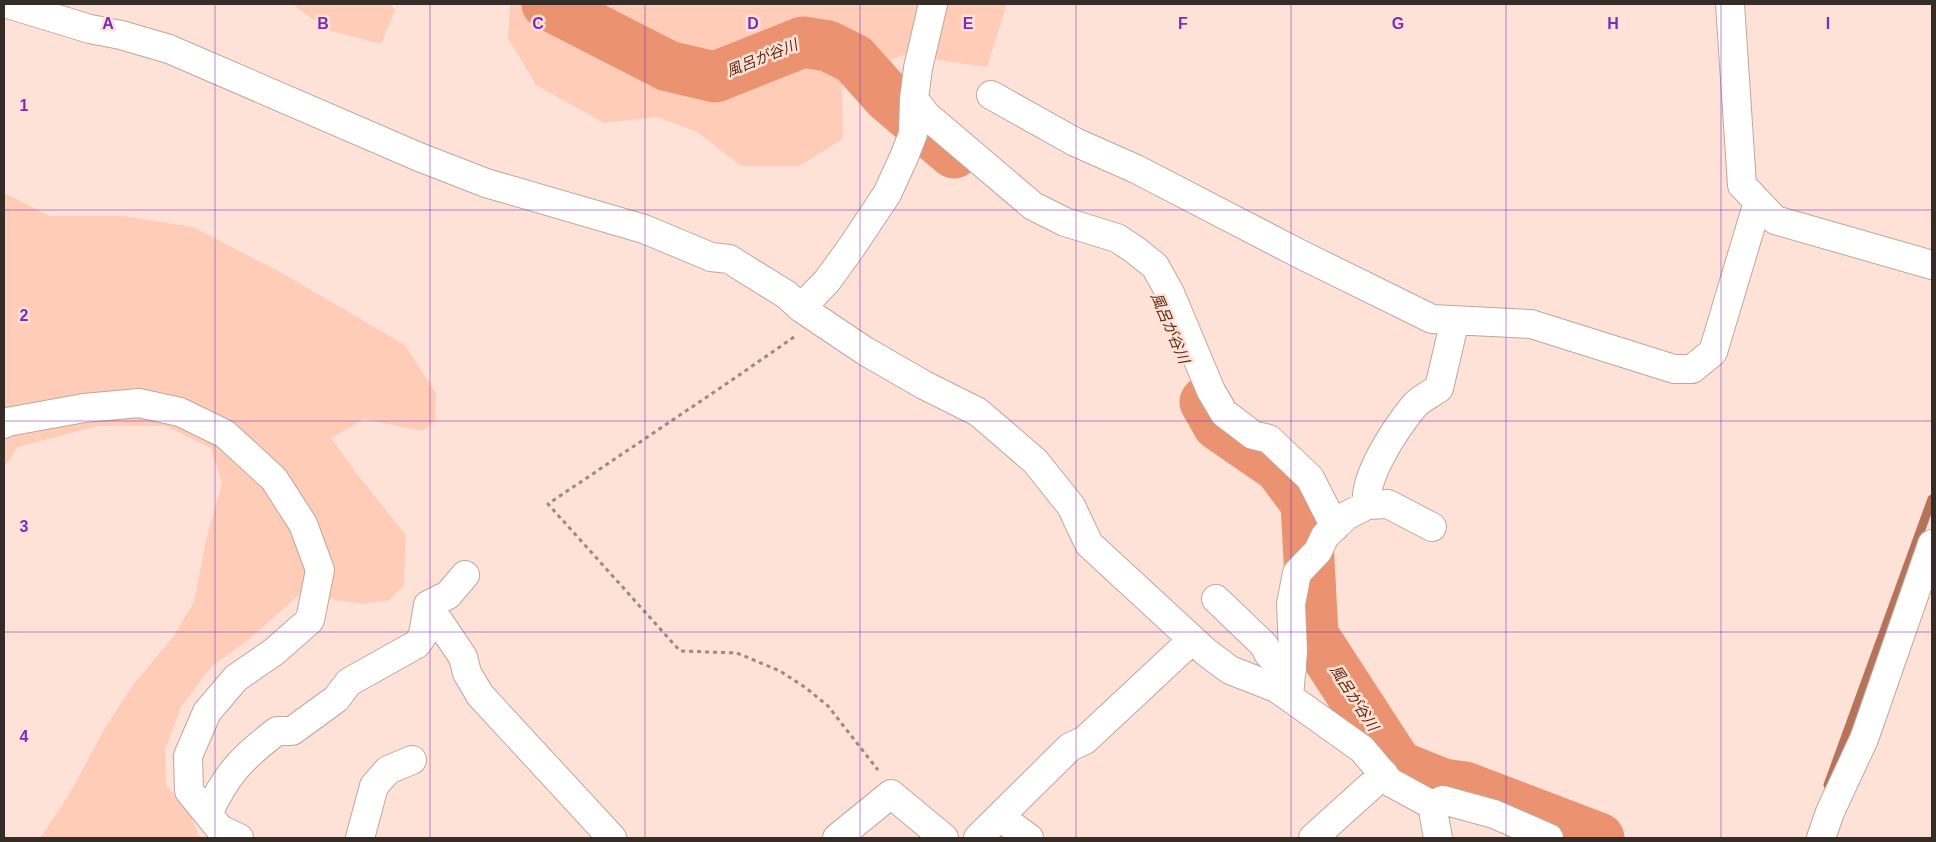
<svg xmlns="http://www.w3.org/2000/svg" width="1936" height="842" viewBox="0 0 1936 842" font-family="Arial,'Noto Sans JP',sans-serif">
	<style>
		.green { fill: #ffccb8 }
		.lines { fill: none; stroke-linecap: round; stroke-linejoin: round }
		.stream { stroke: #b5745a; stroke-width: 9 }
		.river { stroke: #eb9370; stroke-width: 51 }
		.minor-casing { stroke: #c0a69b; stroke-width: 30 }
		.path { stroke: #9c8981; stroke-width: 3; stroke-dasharray: 4 4; stroke-linecap: butt }
		.minor { stroke: #fff; stroke-width: 28 }
		.grid { fill: none; stroke: #7b2cbf; stroke-width: 1; stroke-opacity: 0.55 }
		.labels { text-anchor: middle; stroke-width: 5; stroke-linejoin: round; paint-order: stroke }
		.water-label { font-size: 15px; font-style: italic; fill: #60280f; stroke: #fee2d8 }
		.grid-label { font-size: 16px; text-anchor: middle; font-weight: bold; fill: #7b2cbf; stroke: #fee2d8; stroke-width: 5; stroke-linejoin: round; paint-order: stroke }
	</style>
	<rect width="100%" height="100%" fill="#fee2d8"/>
	<!-- green -->
	<path class="green" d="M292,4H391L395,10L381,44L328,30Z
		M510,4H1007L987,67L902,55L842,83L843,139L799,166H741L697,132L657,117L604,123L536,85L508,38Z
		M4,193L50,216H124L193,227L282,273L405,345L436,393L435,421L422,431L364,419L331,438L357,474L406,535L404,585L389,600L363,604L336,600L302,592L248,640L212,666L181,707L165,750L166,785L190,814L200,838H40L67,798L105,728L133,685L173,637L194,602L206,540L222,483L211,448L166,426H98L18,447L4,467Z"/>
	<g class="lines">
		<!-- stream -->
		<path class="stream" d="M1828,785L1932,499"/>
		<!-- river -->
		<path class="river" d="M547,4L668,66L715,77L803,42L828,46L854,59L888,97L954,153
			M1205,402L1218,425L1279,467L1306,503L1313,635L1398,766L1443,784L1465,787L1599,838"/>
		<defs>
			<path id="minor" d="M8,4L90,29L121,35L169,49L419,157L486,183L644,229L711,257L729,259L787,295L801,308L865,351L924,385L978,412L1035,461L1071,506L1089,544L1206,652L1230,670L1276,688L1289,697L1362,749L1390,782L1432,805L1443,800L1494,814L1549,838
				M1730,4L1742,185L1775,220L1932,265
				M991,95L1075,142L1136,169L1298,253L1432,319L1531,324L1674,369H1692L1713,352L1758,202
				M914,99L926,115L1033,206L1065,222L1117,238L1135,250L1155,266L1170,293L1211,391L1224,413L1253,435L1269,439L1310,478L1335,527
				M801,308L827,281L851,248L887,194L904,157L913,134L914,99L918,68L933,4
				M4,424L7,422L84,408L139,403L180,412L225,434L274,479L303,524L320,570L310,620L275,651L236,678L207,712L188,756L189,791L220,829L239,838
				M1367,505C1363,477 1396,428 1414,406C1420,399 1431,394 1439,388L1455,320
				M1216,599L1264,645L1269,655L1292,669
				M428,605L463,657L467,673L480,695L612,838
				M1289,697L1293,651L1291,604L1297,573L1318,551L1325,536L1346,516L1367,505L1388,504L1432,527
				M1432,805L1438,838
				M208,814C227,773 242,758 277,731H292L336,699L349,682L417,644L423,635L428,605L448,595L465,575
				M1000,817L1029,838
				M360,838L374,786L388,770L412,760
				M837,838L891,794L944,838
				M978,838L1070,747L1085,740L1192,640
				M1313,838L1384,774
				M1821,838L1830,812L1864,739L1932,544"/>
		</defs>
		<!-- minor casing -->
		<use href="#minor" class="minor-casing"/>
		<!-- path -->
		<path class="path" d="M794,337L732,380L548,504L680,651L737,653L780,671L806,688L828,706L878,770"/>
		<!-- minor -->
		<use href="#minor" class="minor"/>
	</g>
	<!-- grid -->
	<path class="grid" d="M215,4V838M430,4V838M645,4V838M860,4V838M1076,4V838M1291,4V838M1506,4V838M1721,4V838M4,210H1932M4,421H1932M4,632H1932"/>
	<g class="labels">
		<!-- water labels -->
		<g class="water-label">
			<text transform="translate(762 58) rotate(-22)" y="5">風呂が谷川</text>
			<text transform="translate(1170 328) rotate(67)" y="5">風呂が谷川</text>
			<text transform="translate(1354 698) rotate(57)" y="5">風呂が谷川</text>
		</g>
	</g>
	<g class="grid-label">
		<text x="108" y="29">A</text>
		<text x="323" y="29">B</text>
		<text x="538" y="29">C</text>
		<text x="753" y="29">D</text>
		<text x="968" y="29">E</text>
		<text x="1183" y="29">F</text>
		<text x="1398" y="29">G</text>
		<text x="1613" y="29">H</text>
		<text x="1828" y="29">I</text>
		<text x="24" y="111">1</text>
		<text x="24" y="321">2</text>
		<text x="24" y="532">3</text>
		<text x="24" y="742">4</text>
	</g>
	<!-- border -->
	<rect width="1936" height="842" fill="none" stroke="#362c27" stroke-width="10"/>
</svg>
